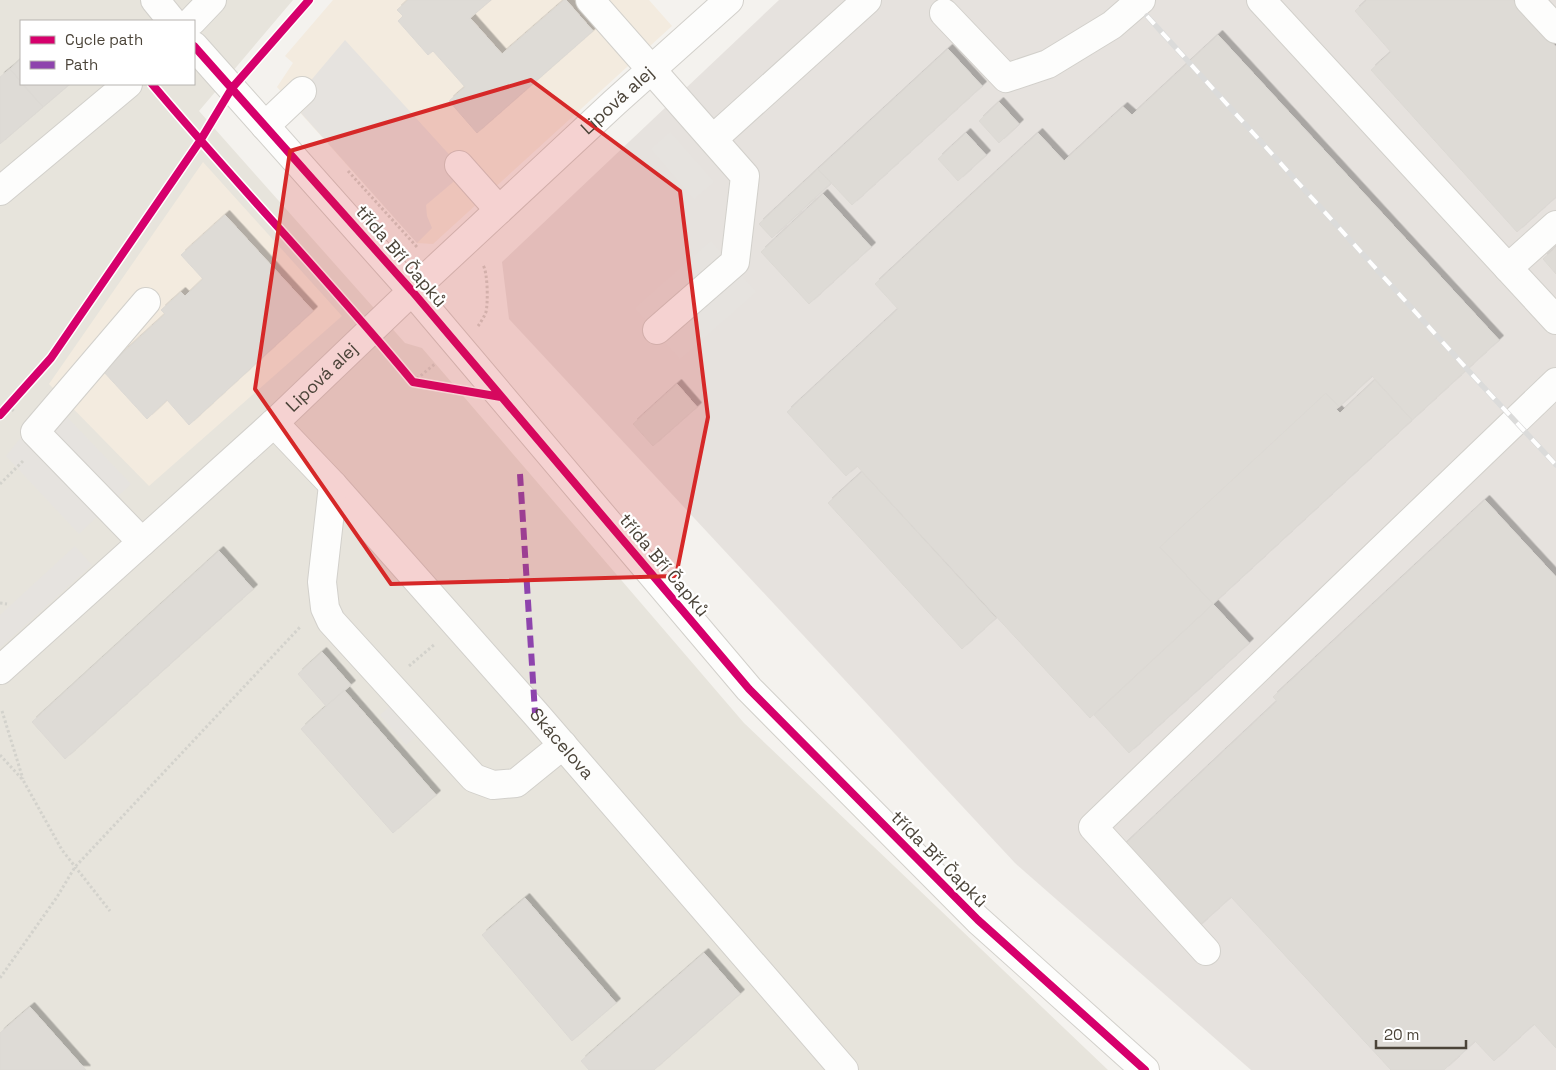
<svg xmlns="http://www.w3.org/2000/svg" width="1556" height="1070" viewBox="0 0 1556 1070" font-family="'Space Grotesk',sans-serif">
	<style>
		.residential { fill: #e7e4dc; fill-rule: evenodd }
		.commercial { fill: #f3ebdf }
		.industrial { fill: #e6e2de }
		.parking { fill: #e6e3df }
		.building { fill: #dedbd6; stroke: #dcd9d4; filter: url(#shadow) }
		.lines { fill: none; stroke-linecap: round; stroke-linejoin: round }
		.minor-casing { stroke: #d2d0cb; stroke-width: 30 }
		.path { stroke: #d3d2cc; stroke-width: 3; stroke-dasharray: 2.5 2.5; stroke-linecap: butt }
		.minor { stroke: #fdfdfc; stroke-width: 28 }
		.rail-casing { stroke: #dbdbda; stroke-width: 5.5 }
		.rail { stroke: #fff; stroke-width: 4; stroke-dasharray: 11; stroke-linecap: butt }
		.quiet { stroke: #8e44ad; stroke-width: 6; stroke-dasharray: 12 6; stroke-linecap: butt }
		.cycleway-casing { stroke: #fff; stroke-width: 11 }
		.cycleway { stroke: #d6006c; stroke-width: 8 }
		.marked { fill: #d62828; fill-opacity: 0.2; stroke: #d62828; stroke-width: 4; stroke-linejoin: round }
		.labels { text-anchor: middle; stroke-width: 4.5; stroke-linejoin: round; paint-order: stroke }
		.street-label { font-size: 18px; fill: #4b4439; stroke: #fff }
	</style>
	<defs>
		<filter id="shadow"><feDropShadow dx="4.5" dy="-4.5" stdDeviation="0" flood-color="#0004"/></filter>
	</defs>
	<rect width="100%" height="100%" fill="#f4f2ee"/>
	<!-- residential -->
	<path class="residential" d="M0,0H293L199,111L405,343L422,348L744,723L1108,1070H0ZM21,21H194V84H21Z"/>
	<!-- commercial -->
	<path class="commercial" d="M333,0H649L672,26L433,244L417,243L277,87L293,63L285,56Z
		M203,162L342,316L149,486L49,384Z"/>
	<!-- industrial -->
	<path class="industrial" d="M779,0H1556V1070H1251L1015,863L509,319L502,262Z"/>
	<!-- parking -->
	<path class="parking" d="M345,40L465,172L426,205L427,216L432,228L417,243L301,113L312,102L302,91Z
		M670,132L714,182L694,199L651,149Z
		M711,241L756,292L680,359L635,308Z
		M51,400L131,484L79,534L6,456Z
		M75,546L92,565L0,648V615Z
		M396,701L422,731L406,745L380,715Z"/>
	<!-- building -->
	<path class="building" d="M408,0H491L470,18L502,54L564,0H566L593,31L477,133L449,101L465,87L433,51L428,55L398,21L403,16L397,10Z
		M1367,0H1513L1556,47V197L1517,232L1371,70L1391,52L1355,11Z
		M1218,35L1499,340L1412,420L1372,376L1339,407L1326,393L1160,547L1213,604L1090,718L857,466L846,476L787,412L898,309L875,284L1038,133L1064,161L1123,107L1132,115Z
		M948,49L982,86L852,205L818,169Z
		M21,59V82L10,69Z
		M10,69L43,107L0,144V77Z
		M22,84H70L43,107Z
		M999,102L1019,124L999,143L979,121Z
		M966,133L986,155L958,181L938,159Z
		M818,169L831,183L772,238L759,224Z
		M823,194L871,247L809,304L761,252Z
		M225,215L313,311L189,425L167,400L147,419L103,371L165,314L161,310L181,292L185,296L203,279L181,255Z
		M1556,247V274L1543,259Z
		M1375,380L1412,420L1213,604L1160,547L1326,393L1339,407L1336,409L1340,413Z
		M677,384L697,407L653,446L633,424Z
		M862,472L996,618L962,649L828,503Z
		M1485,500L1556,577V1048L1534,1024L1494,1061L1475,1041L1444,1070H1391L1231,897L1197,928L1122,847L1277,701L1273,697Z
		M219,551L253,589L65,759L32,722Z
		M1213,604L1249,643L1129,753L1094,715Z
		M322,652L351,685L326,706L298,674Z
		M344,690L436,795L393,833L301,729Z
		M525,898L616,1003L572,1041L482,935Z
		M704,953L740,994L654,1070H589L581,1061Z
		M30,1007L86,1070H0V1033Z"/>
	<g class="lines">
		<defs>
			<g id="minor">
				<path d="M155,0L172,21"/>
				<path d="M590,0L745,176L735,262L657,330"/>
				<path d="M1261,0L1556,320"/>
				<path d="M1529,0L1556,29"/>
				<path d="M944,13L1006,78L1048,64L1112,25L1141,0"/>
				<path d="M192,21L212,0"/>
				<path d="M194,46L412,291L749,689L978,920L1145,1070"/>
				<path d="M265,126L302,91"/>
				<path d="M713,139L867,0"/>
				<path d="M459,165L499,210"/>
				<path d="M0,191L128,84"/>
				<path d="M1508,268L1556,225"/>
				<path id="s1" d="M274,423L333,485L535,713L844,1070"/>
				<path d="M333,485L322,582L325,608L331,621L474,778L493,785L516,783L563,745"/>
				<path d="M142,542L35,432L146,302"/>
				<path id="s2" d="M0,670L274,423L412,291L614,103L729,0"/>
				<path d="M1206,951L1093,827L1556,382"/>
			</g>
		</defs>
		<!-- minor casing -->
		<use href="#minor" class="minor-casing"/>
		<!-- path -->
		<path class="path" d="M348,171L417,247
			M478,326C481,322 484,317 486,312C488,303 488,273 483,265
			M413,382L436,363
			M8,406L15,412
			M0,484L24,460
			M0,603L7,604
			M409,666L435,644
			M2,711L23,779
			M0,755L23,780L62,850L110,911
			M0,978L57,897L75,867L301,626"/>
		<!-- minor -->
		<use href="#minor" class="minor"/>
		<defs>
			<path id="rail" d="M1147,16L1477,380L1556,465"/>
		</defs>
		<!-- rail casing -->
		<use href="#rail" class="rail-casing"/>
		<!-- rail -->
		<use href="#rail" class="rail"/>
		<!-- quiet -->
		<path class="quiet" d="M520,474L535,713"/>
		<defs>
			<path id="cycleway" d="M194,46L412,291L749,689L978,920L1145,1070
				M152,84C237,185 329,280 413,382L501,397
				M0,415L51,358L200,141L232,88L309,0"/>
		</defs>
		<!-- cycleway casing -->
		<use href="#cycleway" class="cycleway-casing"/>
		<!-- cycleway -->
		<use href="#cycleway" class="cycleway"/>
	</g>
	<!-- marked area -->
	<path class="marked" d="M531,80L680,191L708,417L676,576L391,584L255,389L290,151Z"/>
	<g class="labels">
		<!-- street labels -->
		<g class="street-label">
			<text dy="6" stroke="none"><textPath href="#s2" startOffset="840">Lipová alej</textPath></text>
			<text transform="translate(401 256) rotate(49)" y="6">třída Bří Čapků</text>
			<text dy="6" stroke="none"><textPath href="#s2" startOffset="435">Lipová alej</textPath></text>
			<text transform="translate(664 565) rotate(50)" y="6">třída Bří Čapků</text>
			<text dy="6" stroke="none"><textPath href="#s1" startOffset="431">Skácelova</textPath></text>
			<text transform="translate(939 859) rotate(45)" y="6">třída Bří Čapků</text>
		</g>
	</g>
	<!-- legend -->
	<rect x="20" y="20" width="175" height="65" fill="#ffffff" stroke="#b7b4b0"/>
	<rect x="30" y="36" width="25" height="8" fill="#d6006c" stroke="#b7b4b0"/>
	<text x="65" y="45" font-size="15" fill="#4b4439">Cycle path</text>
	<rect x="30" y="61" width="25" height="8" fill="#8e44ad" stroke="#b7b4b0"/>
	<text x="65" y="70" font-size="15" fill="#4b4439">Path</text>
	<!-- scale -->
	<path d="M1376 1040v8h90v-8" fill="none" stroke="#4b4439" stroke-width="2.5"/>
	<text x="1384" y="1040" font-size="15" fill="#4b4439" stroke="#ffffff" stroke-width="4" paint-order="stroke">20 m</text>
</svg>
